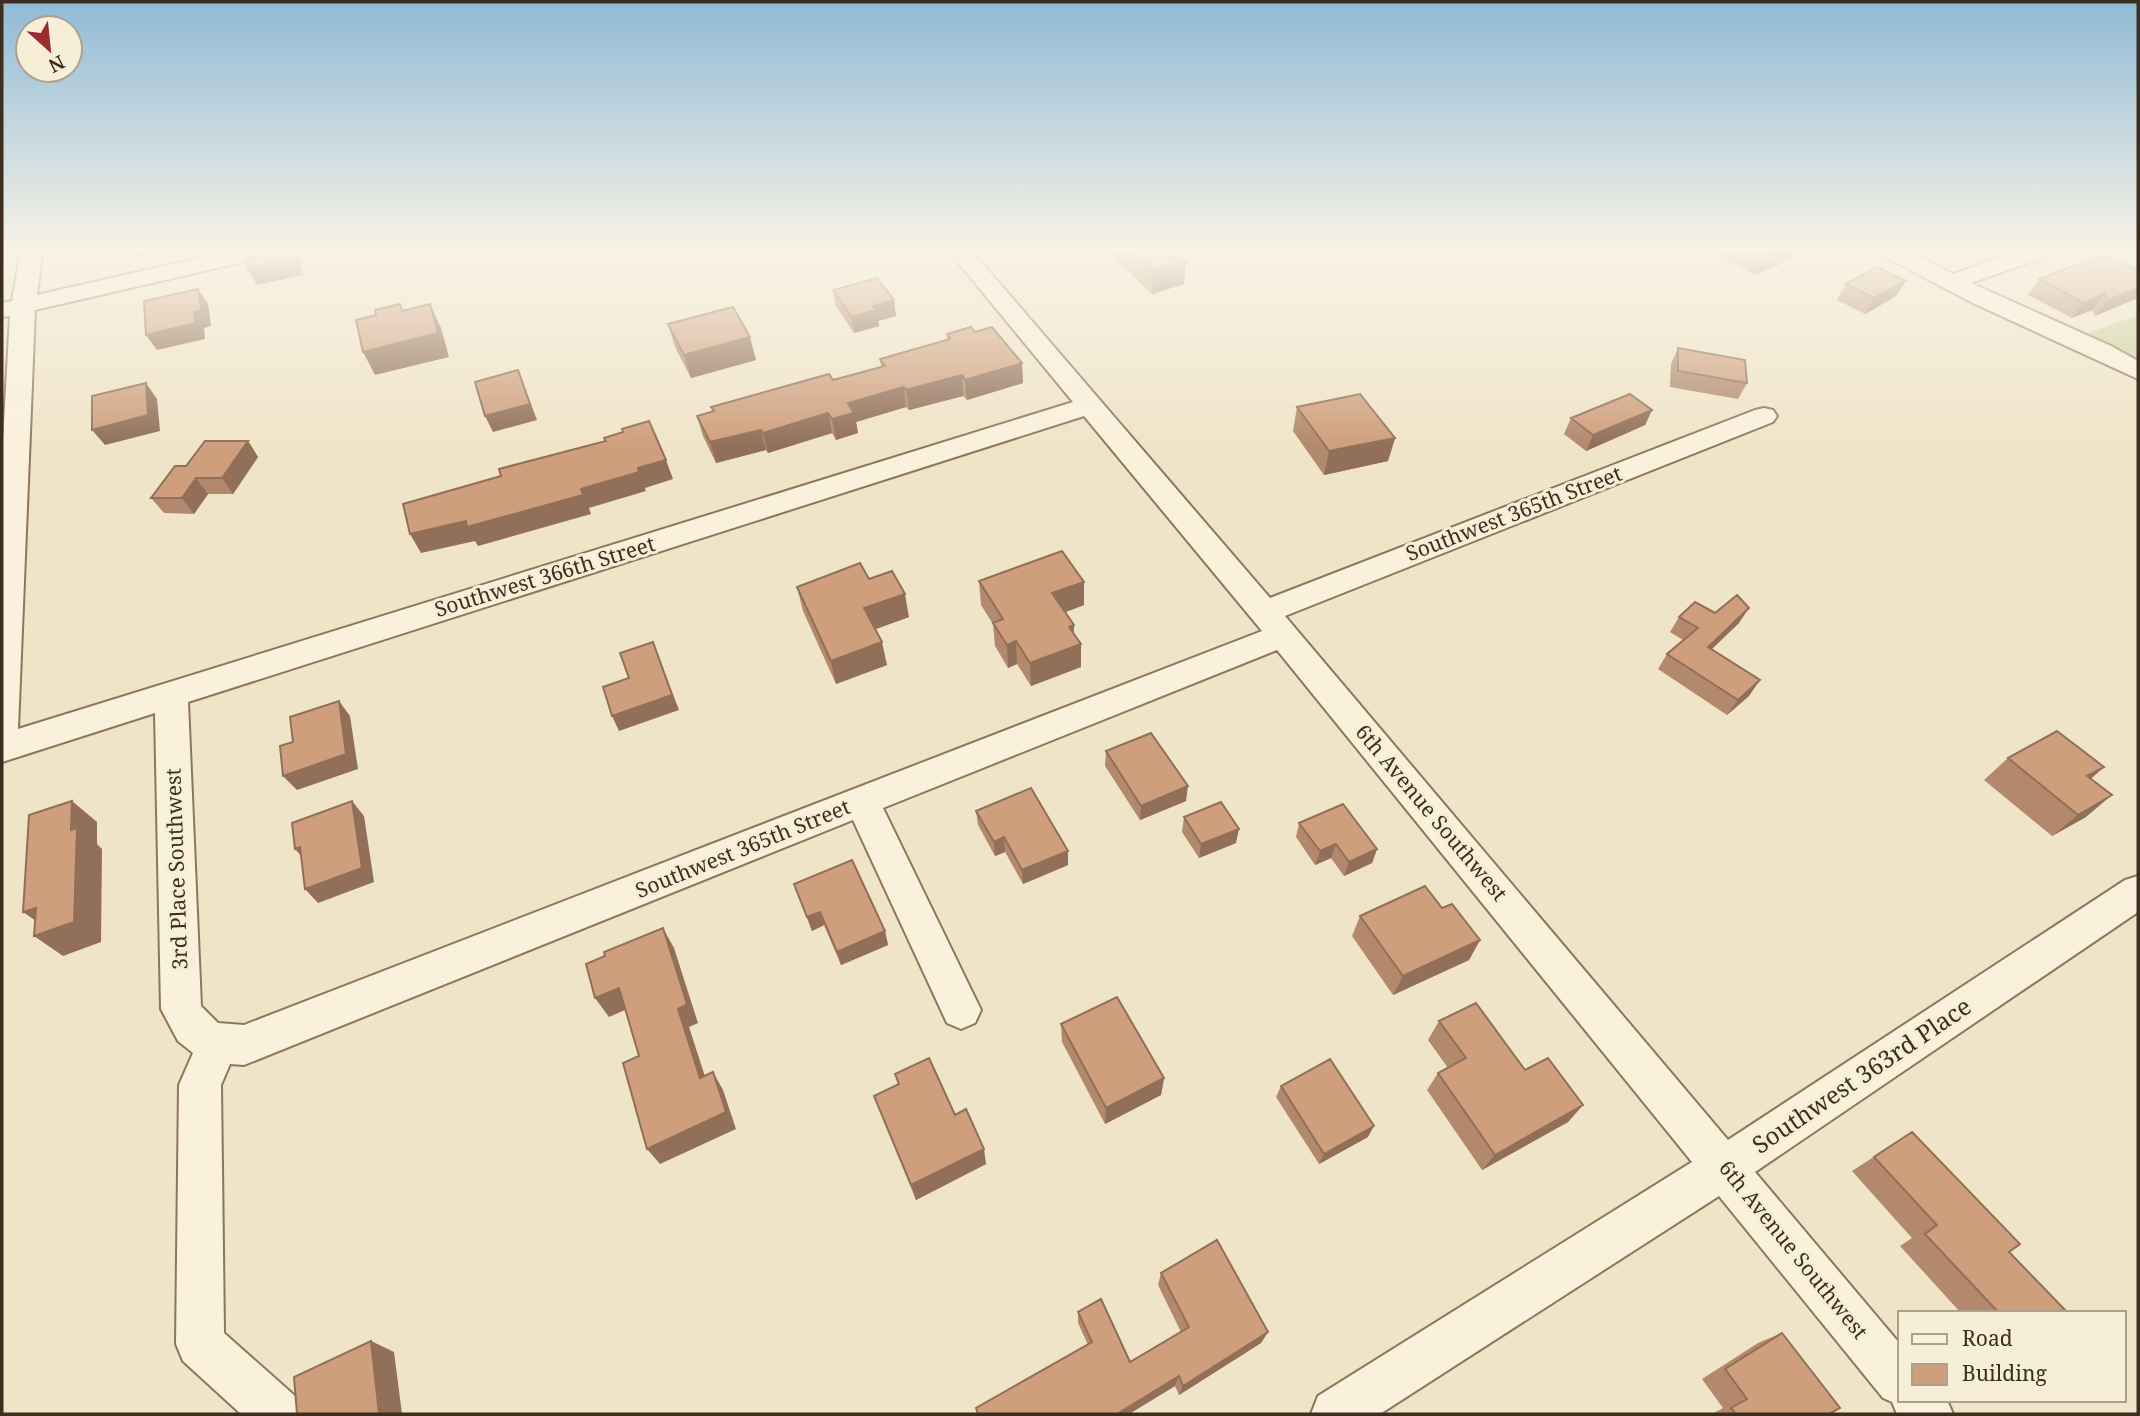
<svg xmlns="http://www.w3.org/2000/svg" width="2140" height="1416" viewBox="0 0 2140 1416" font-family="'Noto Serif',serif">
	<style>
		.green { fill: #c9cf9b }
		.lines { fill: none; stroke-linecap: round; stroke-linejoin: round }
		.minor-casing { stroke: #8d765c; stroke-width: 4 }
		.minor { fill: #faf1dc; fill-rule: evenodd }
		.wall { fill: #b2896c }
		.shaded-wall { fill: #916f58 }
		.building { fill: #cf9f7d; stroke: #916f58; stroke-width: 2 }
		.labels { text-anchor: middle; stroke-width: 6; stroke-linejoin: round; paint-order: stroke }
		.street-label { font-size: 21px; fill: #3d2e20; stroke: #f7eed8 }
		.near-street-label { font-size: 24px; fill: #3d2e20; stroke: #f7eed8 }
	</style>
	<rect width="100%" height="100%" fill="#f0e4c8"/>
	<!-- green -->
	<path class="green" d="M2138,315V362L2083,335Z"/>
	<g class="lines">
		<defs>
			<path id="minor" d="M21,249H43L37,295L238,249H280L277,254L269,256L35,310L18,729L1073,402L947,249H970L1270,598L1755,410L1764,408L1773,410L1777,416L1773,422L1285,616L1728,1140L2125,880L2138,876V912L1755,1172L1900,1344V1400H1947L1953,1414H1897L1892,1402L1883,1398L1719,1196L1380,1414H1311L1318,1396L1692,1162L1277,650L883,808L981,1010L975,1023L961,1029L947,1023L853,820L244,1065L230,1064L221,1085L224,1333L295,1396L302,1414H241L183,1361L176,1344L179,1085L193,1053L178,1041L161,1009L155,713L2,762V457L10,316L2,317V303L12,301ZM1084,416L1262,631L244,1025L218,1023L201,1006L188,702Z
				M1877,249H1906L1953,274L2024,249H2057L2054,254L1971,283L2111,346L2138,361V379L1973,303L1880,254Z"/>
		</defs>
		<!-- minor casing -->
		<use href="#minor" class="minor-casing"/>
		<!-- minor -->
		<use href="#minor" class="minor"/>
	</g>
	<!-- wall -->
	<path class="wall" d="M1112,249H1172L1186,261L1184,284L1152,294L1112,256Z
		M1707,249H1797L1792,259L1755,275Z
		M2136,269L2095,316L2092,310L2072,318L2028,295L2039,279Z
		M1846,284L1896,296L1865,314L1837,300Z
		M833,290L894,300L896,316L878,321L879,326L854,333L836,306Z
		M668,324L756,360L691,378L675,347Z
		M975,332L1022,363L1023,383L967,400L963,396L909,410L906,407L856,422L858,433L836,440L832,433L768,453L766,450L716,463L703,436L697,416L713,412L711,407L833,380L881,367L880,359L947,340V334Z
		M1678,348L1747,383L1738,399L1670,387L1671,364Z
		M1297,407L1395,438L1388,461L1324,475L1293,431Z
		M1652,410L1645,425L1586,451L1564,434L1571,418Z
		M248,441L258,457L233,494H208L194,514L164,513L151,498L186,466Z
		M869,579L909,617L875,629L887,665L836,684L803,611L797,587Z
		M979,581L1084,605L1065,612L1074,625V634L1081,667L1031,686L1017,664L1008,668L995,646L993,624L981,605Z
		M1715,613L1739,623L1712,649L1749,696L1727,715L1658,669L1667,654L1683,640L1670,632L1679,617Z
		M1106,751L1186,801L1140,820L1105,766Z
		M2008,758L2104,767L2091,779L2086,817L2052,836L1984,780Z
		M976,811L1068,865L1023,884L1005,852L995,856L978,825Z
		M1184,817L1236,843L1199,858L1182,832Z
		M1299,823L1377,849L1372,863L1344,876L1331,858L1315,865L1296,837Z
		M794,884L885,931L888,945L841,965L824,925L812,931Z
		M1442,908L1480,940L1469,960L1393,995L1352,936L1360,916Z
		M1439,1021L1525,1070L1583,1105L1568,1122L1482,1170L1427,1090L1438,1073L1448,1068L1428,1040Z
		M1061,1024L1164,1078L1161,1095L1105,1124L1062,1042Z
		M895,1074L955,1115L986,1164L916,1200L874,1096L898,1084Z
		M1281,1086L1368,1137L1319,1164L1276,1097Z
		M1912,1132L2009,1252L2068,1313H1961L1900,1246L1912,1238L1852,1171Z
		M1161,1273L1268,1332L1261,1343L1179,1395L1175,1386L1129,1414H978L1088,1345L1078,1323V1312L1130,1362L1181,1332L1158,1285Z
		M1782,1333L1829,1414H1712L1723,1408L1702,1379L1758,1343Z"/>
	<!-- shaded-wall -->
	<path class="shaded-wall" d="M126,249H159V252L132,258Z
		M293,249H299L303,275L257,285L248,269Z
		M1773,249H1797L1792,259L1755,275L1766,252Z
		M1186,261L1184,284L1152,294L1153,271Z
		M1906,281L1896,296L1865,314L1874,298Z
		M2138,288V298L2095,316L2108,300Z
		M198,289L208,304L211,326L204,328L205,339L157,350L146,335L194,312Z
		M2104,294L2092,310L2072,318L2084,303Z
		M894,300L896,316L878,321L879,326L854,333L852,317L873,306Z
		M430,304L441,328L449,357L375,375L363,352Z
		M750,337L756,360L691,378L684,355Z
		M1022,363L1023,383L967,400L965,380Z
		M518,370L537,420L493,432L485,416Z
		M962,375L963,396L909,410L906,390Z
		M146,383L157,399L160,431L105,445L92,430Z
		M904,387L906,407L856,422L858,433L836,440L832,419L848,403Z
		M1652,410L1645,425L1586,451L1593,435Z
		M828,413L832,433L768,453L763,433Z
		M761,430L766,450L716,463L710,442Z
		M1395,438L1388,461L1324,475L1329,451Z
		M248,441L258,457L233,494L222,478Z
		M666,460L673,479L645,488L646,491L589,508L591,514L478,546L475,541L421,553L410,534L581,489L638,468Z
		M196,478L208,494L194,514L182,498Z
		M1084,582V605L1053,617L1052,593Z
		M905,594L909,617L868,632L864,608Z
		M1749,608L1739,623L1698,662L1708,647Z
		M1074,625V647L1081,644V667L1031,686L1030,663L1069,627Z
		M1016,641L1017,664L1008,668L1007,645Z
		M653,642L679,710L619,731L612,716Z
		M882,642L887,665L836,684L831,661Z
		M1760,680L1749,696L1727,715L1738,700Z
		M339,701L350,716L358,769L297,790L283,776Z
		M2104,767L2078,789L2087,776Z
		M1188,786L1186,801L1140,820L1141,806Z
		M2112,795L2086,817L2052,836L2078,815Z
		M72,801L97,822V844L102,849L101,942L63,956L34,936L49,930L23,912L36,908L71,830Z
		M352,801L364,816L374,882L318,903L305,889Z
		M1239,829L1236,843L1199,858L1201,844Z
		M1004,837L1005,852L995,856L994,842Z
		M1336,844L1331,858L1315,865L1320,851Z
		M300,847L308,863L295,849Z
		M1377,849L1372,863L1344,876L1349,862Z
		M1068,851V865L1023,884L1022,870Z
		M820,912L824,925L812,931L807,917Z
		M663,928L674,948L698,1023L689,1027L711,1095L700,1078L678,1009Z
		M885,931L888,945L841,965L837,952Z
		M1480,940L1469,960L1393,995L1403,976Z
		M619,988L632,1007L609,1017L595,998Z
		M713,1072L723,1090L736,1129L660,1164L647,1149Z
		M1164,1078L1161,1095L1105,1124L1106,1108Z
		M1583,1105L1568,1122L1482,1170L1495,1155Z
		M1374,1126L1368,1137L1319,1164L1324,1154Z
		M984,1149L986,1164L916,1200L911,1185Z
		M1268,1332L1261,1343L1179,1395L1183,1386Z
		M371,1341L394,1352L402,1414H379Z
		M1179,1376L1175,1386L1129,1414H1117Z"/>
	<!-- building -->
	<path class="building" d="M246,249H293L295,259L248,269Z
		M1130,249H1172L1186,261L1153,271Z
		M1761,249H1773L1766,252Z
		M2105,254L2136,269L2138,268V288L2108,300L2104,294L2084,303L2039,279Z
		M1877,267L1906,281L1874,298L1846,284Z
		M877,278L894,300L873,306L876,310L852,317L833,290Z
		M198,289L201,310L194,312L195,323L146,335L144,301Z
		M400,304L402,311L430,304L438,333L363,352L356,320L376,315L375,310Z
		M733,307L750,337L684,355L668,324Z
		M971,327L975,332L992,327L1022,363L965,380L962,375L906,390L904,387L848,403L854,413L832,419L828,413L763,433L761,430L710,442L697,416L714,411L711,407L829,374L833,380L885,366L880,359L950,339L947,334Z
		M1678,348L1745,360L1747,383L1678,371Z
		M518,370L530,404L485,416L475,382Z
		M146,383L148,415L92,430V396Z
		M1360,394L1395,438L1329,451L1297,407Z
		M1630,394L1652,410L1593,435L1571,418Z
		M649,421L666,460L638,468L639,472L581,489L583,495L467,527L466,521L410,534L403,504L501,476L499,469L606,441L604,438L623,432L622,429Z
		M205,441H248L222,478H196L182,498H151L175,466H186Z
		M1062,551L1084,582L1052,593L1074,625L1069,627L1081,644L1030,663L1016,641L1007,645L993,623L1003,619L979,581Z
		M860,563L869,579L892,571L905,594L864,608L882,642L831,661L797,587Z
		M1737,595L1749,608L1708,647L1760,680L1738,700L1667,654L1698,628L1679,617L1695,602L1715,613Z
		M653,642L672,695L612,716L603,687L629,678L620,653Z
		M339,701L346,754L283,776L280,746L293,742L290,717Z
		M2057,731L2104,767L2087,776L2112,795L2078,815L2008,758Z
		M1151,733L1188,786L1141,806L1106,751Z
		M1031,788L1068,851L1022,870L1004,837L994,842L976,811Z
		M72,801L71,830L77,828L74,922L34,936L36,908L23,912L29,815Z
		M352,801L362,868L305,889L300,847L295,849L292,823Z
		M1221,802L1239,829L1201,844L1184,817Z
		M1343,804L1377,849L1349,862L1336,844L1320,851L1299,823Z
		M852,860L885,931L837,952L820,912L807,917L794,884Z
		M1425,886L1442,908L1452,904L1480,940L1403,976L1360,916Z
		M663,928L687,1004L678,1009L700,1078L713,1072L726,1112L647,1149L623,1063L639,1056L619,988L595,998L586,964L605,956L604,952Z
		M1117,997L1164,1078L1106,1108L1061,1024Z
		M1476,1003L1525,1070L1548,1058L1583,1105L1495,1155L1438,1073L1466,1058L1439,1021Z
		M929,1058L955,1115L966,1109L984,1149L911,1185L874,1096L899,1084L895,1074Z
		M1330,1059L1374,1126L1324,1154L1281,1086Z
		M1912,1132L2020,1244L2009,1252L2068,1313H1999L1925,1234L1937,1225L1874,1157Z
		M1217,1240L1268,1332L1183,1386L1179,1376L1117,1414H978L976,1408L1092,1342L1078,1312L1101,1299L1130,1362L1189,1327L1161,1273Z
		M1782,1333L1840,1408L1829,1414H1736L1731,1408L1747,1399L1725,1369Z
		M371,1341L379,1414H297L294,1377Z"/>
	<!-- sky -->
	<linearGradient id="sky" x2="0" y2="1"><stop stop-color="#8fbad6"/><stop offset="0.56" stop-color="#f8f3e6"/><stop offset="1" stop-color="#f8f3e6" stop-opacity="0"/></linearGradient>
	<rect width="2140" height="447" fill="url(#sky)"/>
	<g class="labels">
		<!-- street labels -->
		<g class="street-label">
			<text transform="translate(1514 514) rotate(-21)" y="7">Southwest 365th Street</text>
			<text transform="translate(545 577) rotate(-17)" y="7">Southwest 366th Street</text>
			<text transform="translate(1431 813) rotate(50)" y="7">6th Avenue Southwest</text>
			<text transform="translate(743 849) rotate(-22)" y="7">Southwest 365th Street</text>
			<text transform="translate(177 869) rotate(-92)" y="7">3rd Place Southwest</text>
			<text transform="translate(1793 1250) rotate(51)" y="7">6th Avenue Southwest</text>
		</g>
		<!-- near-street labels -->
		<g class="near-street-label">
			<text transform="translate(1862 1076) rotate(-34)" y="8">Southwest 363rd Place</text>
		</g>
	</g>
	<!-- border -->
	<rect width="2140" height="1416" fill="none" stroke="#3d2e20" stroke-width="7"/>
	<!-- legend -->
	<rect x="1898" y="1311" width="228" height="91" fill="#f7eed8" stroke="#ada18e" stroke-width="2"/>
	<rect x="1912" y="1334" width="35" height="10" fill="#faf1dc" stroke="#ada18e" stroke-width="2"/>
	<text x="1962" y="1346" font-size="21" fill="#3d2e20">Road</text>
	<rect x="1912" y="1364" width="35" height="21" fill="#cf9f7d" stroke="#ada18e" stroke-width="2"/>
	<text x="1962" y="1381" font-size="21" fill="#3d2e20">Building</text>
	<!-- north arrow -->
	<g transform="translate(49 49) rotate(153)"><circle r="33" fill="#f7eed8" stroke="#ada18e" stroke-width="2"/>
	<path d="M0-5L12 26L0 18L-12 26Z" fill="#9e2a2b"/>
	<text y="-10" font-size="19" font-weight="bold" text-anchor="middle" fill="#3d2e20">N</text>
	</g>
</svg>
